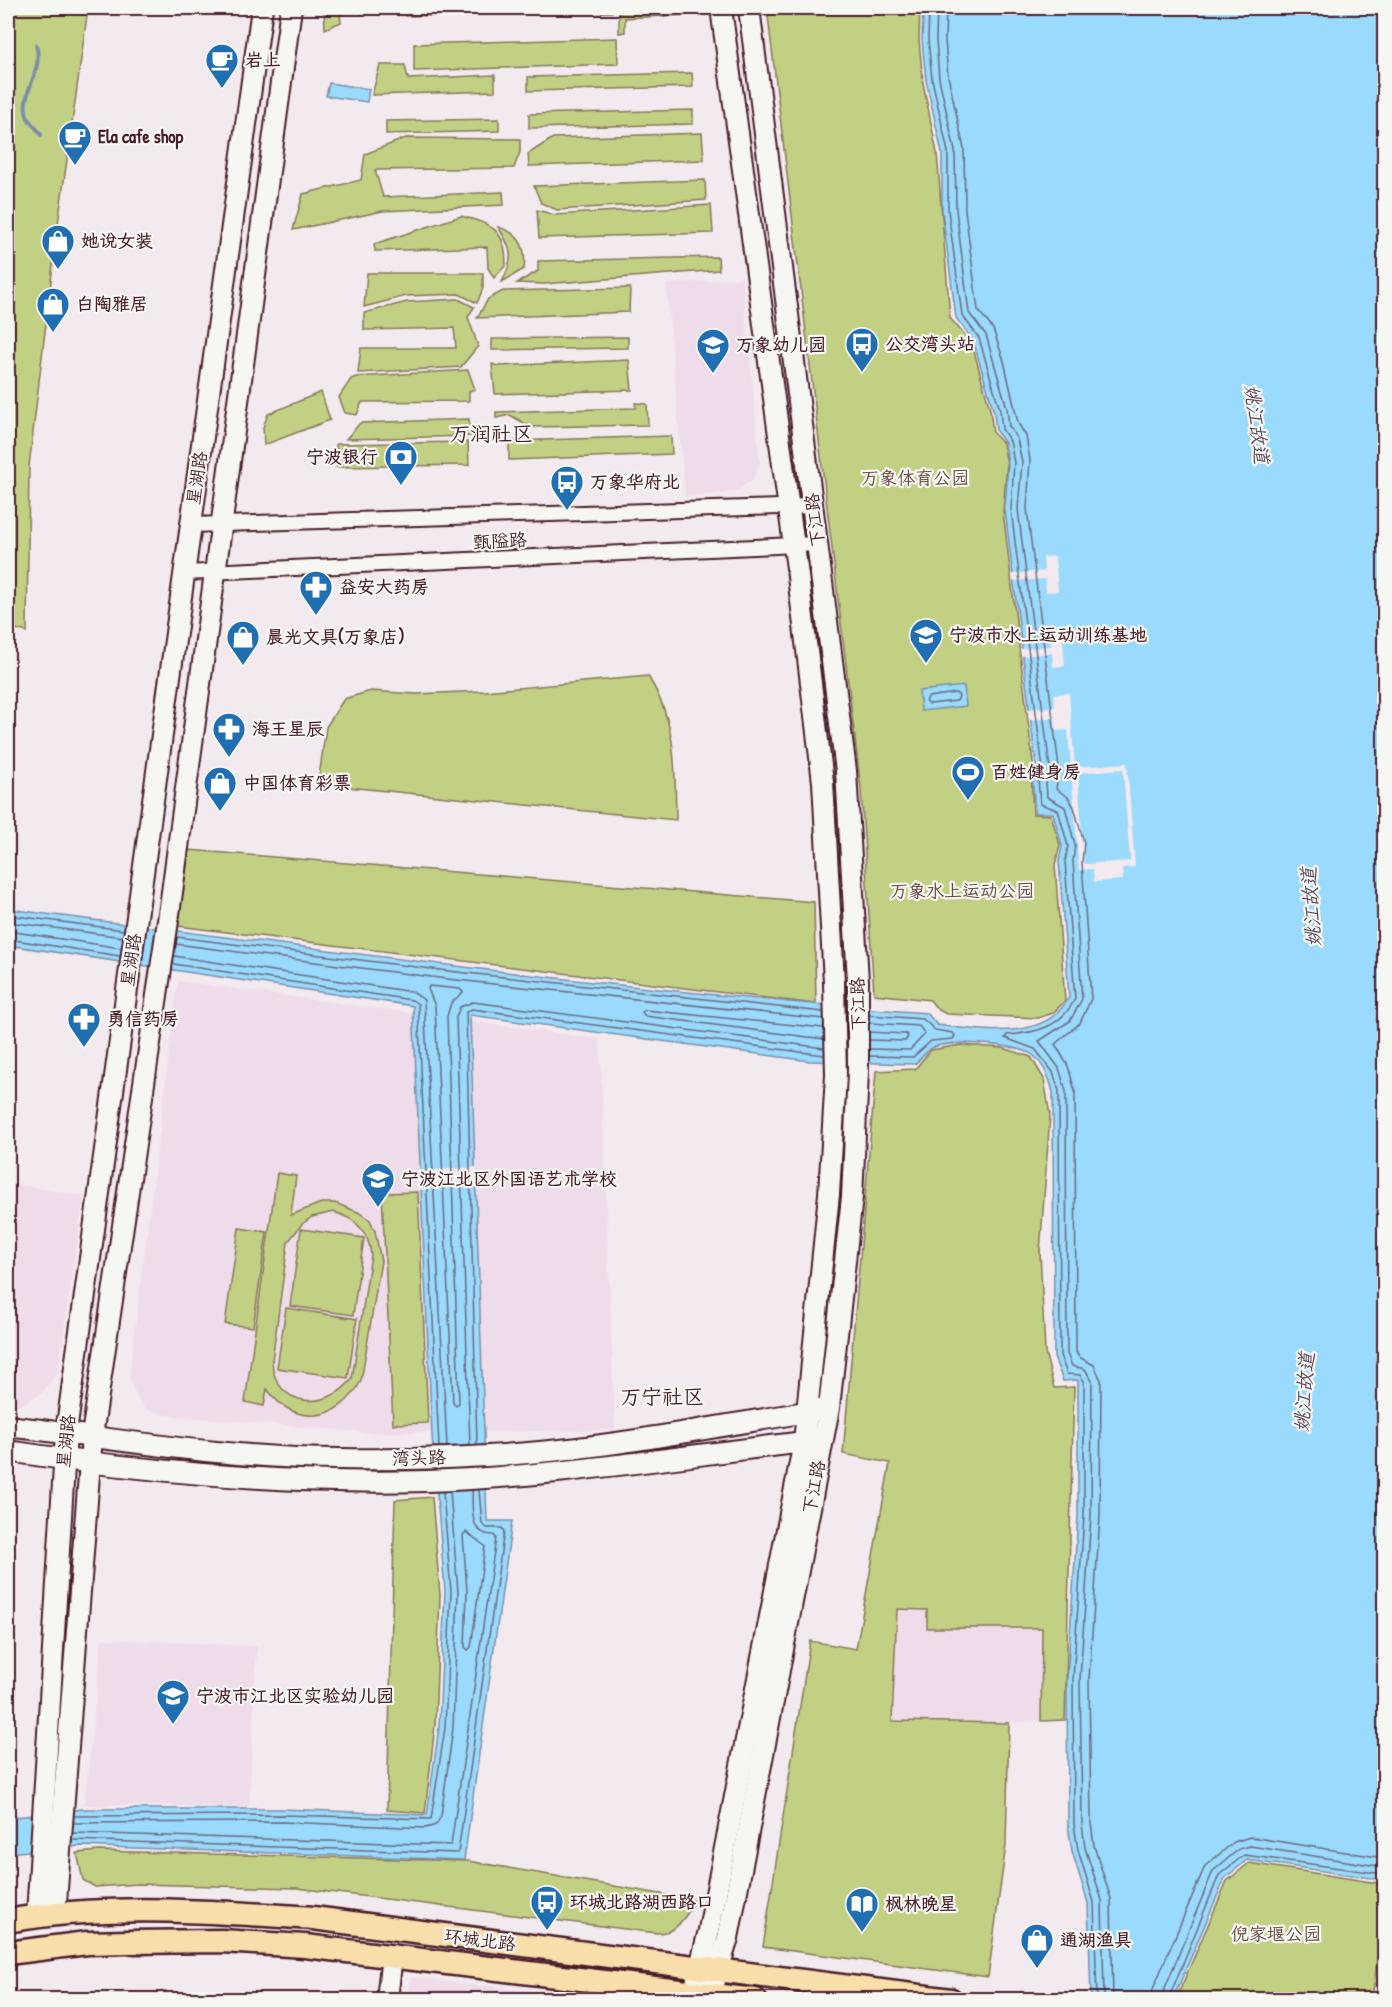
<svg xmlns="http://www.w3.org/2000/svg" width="1392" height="2007" font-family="'Patrick Hand','LXGW WenKai TC',sans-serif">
	<rect width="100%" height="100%" fill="#f3eaef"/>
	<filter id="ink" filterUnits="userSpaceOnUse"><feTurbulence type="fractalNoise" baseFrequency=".0167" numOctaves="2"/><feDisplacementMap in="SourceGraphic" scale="12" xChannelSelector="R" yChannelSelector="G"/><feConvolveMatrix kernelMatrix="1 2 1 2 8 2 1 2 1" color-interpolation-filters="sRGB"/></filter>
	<g filter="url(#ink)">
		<g fill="#efdceb">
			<path d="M742,278L760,464L753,479L735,492L685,497L666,284Z"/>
			<path d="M178,981L600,1039L615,1430L371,1433L165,1415L146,1409L137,1399L129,1377Z"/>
			<path d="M8,1183L84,1196L58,1372L41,1394L20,1405L8,1404Z"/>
			<path d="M897,1608L927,1610V1628H1042L1041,1721L1009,1723L892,1721Z"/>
			<path d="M102,1639L257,1646L249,1807L84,1805Z"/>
			<path d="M411,1977L589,1999H408Z"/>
		</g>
		<g fill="#c2d084" stroke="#867858" stroke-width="1.5" fill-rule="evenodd">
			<path d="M8,8H88L56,239L29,466L27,632L8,627Z"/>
			<path d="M324,8H382L361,14L358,9L340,15L341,22L325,29Z"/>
			<path d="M406,8H612V12L405,16Z"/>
			<path d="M619,8H683V15L625,18V32L619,33Z"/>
			<path d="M767,8H920L919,40L923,83L937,153L950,318L972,344L990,409L993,433L1003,443L1007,464L1003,511L1034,771H1031L1033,814L1051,815L1060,845L1055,865L1065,1001L1053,1013L1038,1018L946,1014L937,1009L930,1000L874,994L861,789Z"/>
			<path d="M617,38L618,64L414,71V44Z"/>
			<path d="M380,65H405L408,79L495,75V91L372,95Z"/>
			<path d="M692,73L693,87L528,91V77Z"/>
			<path d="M693,110V124L529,128V114Z"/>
			<path d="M499,119V131L386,134V121Z"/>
			<path d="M702,133L704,160L529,166L528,154L553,138Z"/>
			<path d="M406,138L520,139V152L514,168L375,170L383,197L503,192L504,205L383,211L293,230L303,194L361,180L365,154Z"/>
			<path d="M705,180L706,200L557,210L541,203L534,186Z"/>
			<path d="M711,205L713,233L539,238L537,210L555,215Z"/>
			<path d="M461,216C492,224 506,230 506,265L494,278L488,268L487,247L375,251L374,244Z"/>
			<path d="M498,227C520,233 527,248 524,269L502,282C514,259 513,249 498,227Z"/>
			<path d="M718,257L719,270L544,284L517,283L538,271V261Z"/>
			<path d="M367,273H483V288L477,303L459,294L406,296L364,307Z"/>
			<path d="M630,288L629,312L477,318L488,299L503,291Z"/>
			<path d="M458,299L474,307L468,317L478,346L461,367L358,373L361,348H456L454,328L364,330V313L407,302Z"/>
			<path d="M628,337V348L492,350V339Z"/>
			<path d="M629,360L632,390L495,394L492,364L498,366Z"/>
			<path d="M468,370L475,389L469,391V401L362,402L357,415L345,413L339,397L351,379L356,377Z"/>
			<path d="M321,392L330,420L264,445L263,427L268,414Z"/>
			<path d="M635,403L647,404L648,425L531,427L510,415L496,418V412L636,408Z"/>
			<path d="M469,419L470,436L346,439L360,423Z"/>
			<path d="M671,436L672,454L509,460V441Z"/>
			<path d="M468,442L469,465L336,467V444Z"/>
			<path d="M648,676C677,722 675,767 676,820L318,784L326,727L344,699L371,691L416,694L485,691Z"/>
			<path d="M189,850L814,902L816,1004L178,926Z"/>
			<path d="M961,1045L1003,1048L1031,1057L1044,1079L1050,1115L1040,1252L1045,1352L1054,1388L1074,1387L1065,1720L1041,1721L1042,1628H927V1610L897,1609L892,1721L1009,1723L1006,1845L988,1977L763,1947L810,1641L856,1649L890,1463L843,1454L876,1071L915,1069L931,1050Z"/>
			<path d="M277,1173L296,1176L291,1215L321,1203H335L358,1212L370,1220L375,1231L381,1261L361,1381C340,1422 294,1428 267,1389L264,1406L245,1402ZM333,1212C356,1218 369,1232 371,1255L352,1379C327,1412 274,1408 272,1361L288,1242L302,1224L312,1217Z"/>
			<path d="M418,1192L428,1423L393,1424L382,1193Z"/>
			<path d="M239,1228L267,1232L253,1327L225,1324Z"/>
			<path d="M301,1229L364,1238L353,1315L290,1306Z"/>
			<path d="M286,1308L357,1319L348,1378L277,1368Z"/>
			<path d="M432,1497L440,1595L435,1725L425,1813L387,1810L395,1500Z"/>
			<path d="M99,1851L468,1861L696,1900C684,1917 679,1933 657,1933L297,1888L138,1884L95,1887L83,1880L77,1853Z"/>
			<path d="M1249,1863L1384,1884V1911L1372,1999H1176L1227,1881Z"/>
		</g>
		<g fill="#9adafc" stroke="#7a8fa8" stroke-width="1.5">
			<path d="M923,8H1384V1880L1247,1860L1225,1878L1173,1999H1091L1088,1903L1072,1851L1068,1825L1067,1679L1078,1516V1380L1063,1381L1054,1357L1053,1092C1050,1078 1044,1065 1033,1055C1019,1044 949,1039 932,1048C926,1051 921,1059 915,1064L810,1061L470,1015L487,1521H512L464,1860L80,1846L8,1853V1818L83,1809H282L427,1815L439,1727L445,1591L432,1436L413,1006L8,945V909C313,948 619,991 927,1013L937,1025C980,1030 1046,1043 1069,997L1059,861L1062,846L1053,813H1035L1032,772H1037L1005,510L1008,463L1005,443L996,431L994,412L973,340L956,318L942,210V153L926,80L922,40Z"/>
			<path d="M329,83L369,89L367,102L326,96Z"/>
			<path d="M964,686L966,706L921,711L919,691Z"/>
		</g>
		<g fill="#f3eaef" fill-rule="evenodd">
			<path d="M1055,556L1058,591L1046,592L1045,579L1013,581L1012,574L1044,571L1043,557Z"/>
			<path d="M1050,631H1062L1065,666L1053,667L1052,653L1021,656L1020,649L1051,646Z"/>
			<path d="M1069,693L1075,767L1127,763L1135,867L1122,868L1123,880L1094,882L1093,869L1079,870L1068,730L1056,731L1055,718L1029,720L1028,709L1055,707L1054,694ZM1123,769L1130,861L1084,864L1078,773Z"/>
			<path d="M477,1167L478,1186L418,1190L417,1171Z"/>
		</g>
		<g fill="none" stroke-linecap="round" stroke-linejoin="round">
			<g stroke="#6a6a7f" stroke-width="1.5">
				<path d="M929,8L928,40L932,79L948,152V210L962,315L979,338L1000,410L1002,429L1010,441L1014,463L1011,509L1043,770L1038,779L1040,804L1058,810L1068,846L1065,861L1075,999C1061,1027 1037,1033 1007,1035L1005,1038L1035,1049L1053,1072L1059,1091L1060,1355L1067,1374L1080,1375L1084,1381V1516L1073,1679L1074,1824L1078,1850L1094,1902L1097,2000"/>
				<path d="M937,8L936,40L939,78L955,151L956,210L969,313L986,335L1007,408L1009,426L1017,439L1022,462L1018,509L1050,769L1046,782L1047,797L1065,807L1075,845L1073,861L1082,999L1070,1021L1039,1041L1059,1068L1066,1091L1067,1354L1072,1366L1085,1369L1092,1381L1091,1516L1080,1679L1082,1823L1085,1848L1102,1900L1104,2000"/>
				<path d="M946,8L945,40L948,76L964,149L965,210L978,310L993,329L1004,361L1018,423L1026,436L1030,460L1027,509L1059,768L1056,789L1068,797L1074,807L1084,843L1082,862L1091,999L1080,1023L1055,1044L1068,1066L1075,1091L1076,1352L1079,1357L1094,1365L1101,1380L1100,1516L1089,1679L1091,1823L1094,1846L1111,1899L1113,2000"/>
				<path d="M956,693L959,696L957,701L929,704L926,702L928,697Z"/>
				<path d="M8,915L124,930"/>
				<path d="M8,922L123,937"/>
				<path d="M8,931L121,948"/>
				<path d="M177,937L448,971L823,1012"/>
				<path d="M8,939L120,956"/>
				<path d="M176,944L447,979L824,1019"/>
				<path d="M174,956L413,992L424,1000L447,1447"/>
				<path d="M173,964L412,1000L418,1004L439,1447"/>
				<path d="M429,986L460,989L463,992L451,1003L447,1016L459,1403L456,1406L453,1403L435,1006L428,989Z"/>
				<path d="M869,1015L923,1019L935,1030L953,1033L955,1036L953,1039L931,1041L913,1057L869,1056"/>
				<path d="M869,1023L919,1026L925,1034L910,1050L869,1049"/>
				<path d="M824,1028L645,1010L642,1012L645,1016L824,1039"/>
				<path d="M869,1032L906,1034L908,1037L905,1041L869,1040"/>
				<path d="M477,1445L466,1012L472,1009L824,1055"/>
				<path d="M470,1446L456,1017L460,1007L473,1002L824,1048"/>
				<path d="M466,1532L485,1546L471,1647L468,1650L465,1647L467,1591L463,1535Z"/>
				<path d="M74,1816L282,1815L431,1819L445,1728L451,1592L443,1492"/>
				<path d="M73,1823L282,1822L426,1828L436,1825L441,1816L453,1728L458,1592L450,1491"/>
				<path d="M73,1833L451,1845L496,1538L494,1535C468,1535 473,1509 472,1490"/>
				<path d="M72,1840L458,1853L504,1531L502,1528H487L482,1524L479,1490"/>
				<path d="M1151,2000L1153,1989L1205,1866L1234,1842L1250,1837L1384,1858"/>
				<path d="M1160,2000L1213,1871L1239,1849L1250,1846L1384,1867"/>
				<path d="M1168,2000L1219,1875L1244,1855L1384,1874"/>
			</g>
			<path stroke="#7a8fa8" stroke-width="4" d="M36,45C45,73 16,96 29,120C32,125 38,129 41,135"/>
			<defs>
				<g id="street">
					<path d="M191,525L813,506"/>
					<path d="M184,573L818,544"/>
				</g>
				<g id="secondary">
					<path d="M8,1426C118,1439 230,1459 341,1459C411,1460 481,1458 550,1451C640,1442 729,1424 819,1410"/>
					<path d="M8,1451C147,1472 286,1485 427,1481C557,1477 685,1455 814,1441"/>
					<path d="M55,1915L92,1436L170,907L291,8"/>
					<path d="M37,1916L66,1433L262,8"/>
					<path d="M387,2000L392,1955"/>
					<path d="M692,2000L709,1930L804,1442L829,1194L836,1075L834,982L823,782L797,568L721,8"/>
					<path d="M709,2000L728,1938L829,1408L852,1197L858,1072V981L846,771L749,8"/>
				</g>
				<g id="primary">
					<path d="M8,1921C107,1903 213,1912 313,1918L951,2000"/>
					<path d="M8,1953L87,1943L129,1942L221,1941L305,1946L755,2000"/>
				</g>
			</defs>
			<use href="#street" stroke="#4a1f2b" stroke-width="18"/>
			<use href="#secondary" stroke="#4a1f2b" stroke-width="24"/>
			<use href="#primary" stroke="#4a1f2b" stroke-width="27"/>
			<use href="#street" stroke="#f6f6f2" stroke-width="14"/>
			<use href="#secondary" stroke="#f6f6f2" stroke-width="20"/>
			<use href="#primary" stroke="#f8deab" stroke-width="22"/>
		</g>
	</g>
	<defs>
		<symbol id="cafe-pin" viewBox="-11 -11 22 30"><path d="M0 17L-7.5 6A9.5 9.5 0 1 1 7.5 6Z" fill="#1f6fb2" stroke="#f6f6f2"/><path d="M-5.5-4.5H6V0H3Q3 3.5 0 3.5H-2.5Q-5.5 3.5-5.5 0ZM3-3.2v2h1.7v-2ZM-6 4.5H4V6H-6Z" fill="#fff"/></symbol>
		<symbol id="shop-pin" viewBox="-11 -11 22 30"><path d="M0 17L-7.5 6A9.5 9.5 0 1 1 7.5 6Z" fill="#1f6fb2" stroke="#f6f6f2"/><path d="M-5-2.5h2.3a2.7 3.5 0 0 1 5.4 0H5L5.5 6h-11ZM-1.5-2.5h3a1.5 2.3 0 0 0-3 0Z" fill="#fff"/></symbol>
		<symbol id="bus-pin" viewBox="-11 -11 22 30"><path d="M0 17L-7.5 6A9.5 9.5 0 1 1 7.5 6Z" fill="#1f6fb2" stroke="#f6f6f2"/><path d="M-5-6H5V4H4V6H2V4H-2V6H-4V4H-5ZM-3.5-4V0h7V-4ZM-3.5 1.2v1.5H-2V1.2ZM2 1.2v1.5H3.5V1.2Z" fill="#fff"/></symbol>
		<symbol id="school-pin" viewBox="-11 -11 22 30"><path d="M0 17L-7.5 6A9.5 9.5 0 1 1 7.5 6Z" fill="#1f6fb2" stroke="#f6f6f2"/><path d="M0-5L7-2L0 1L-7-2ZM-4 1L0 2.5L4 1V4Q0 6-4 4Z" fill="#fff"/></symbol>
		<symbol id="bank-pin" viewBox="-11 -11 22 30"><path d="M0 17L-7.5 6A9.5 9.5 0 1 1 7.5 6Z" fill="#1f6fb2" stroke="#f6f6f2"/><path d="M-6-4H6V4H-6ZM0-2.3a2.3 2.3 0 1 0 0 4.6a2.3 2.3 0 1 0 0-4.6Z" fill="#fff"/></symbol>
		<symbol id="pharmacy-pin" viewBox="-11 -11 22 30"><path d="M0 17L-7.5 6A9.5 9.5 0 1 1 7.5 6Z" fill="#1f6fb2" stroke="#f6f6f2"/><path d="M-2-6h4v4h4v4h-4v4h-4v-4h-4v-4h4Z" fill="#fff"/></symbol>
		<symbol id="stadium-pin" viewBox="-11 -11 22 30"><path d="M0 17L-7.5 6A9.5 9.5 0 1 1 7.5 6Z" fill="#1f6fb2" stroke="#f6f6f2"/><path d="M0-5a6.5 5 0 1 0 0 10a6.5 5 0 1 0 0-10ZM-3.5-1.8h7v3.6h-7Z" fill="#fff"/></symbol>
		<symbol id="library-pin" viewBox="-11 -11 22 30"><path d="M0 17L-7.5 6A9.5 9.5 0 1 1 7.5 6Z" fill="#1f6fb2" stroke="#f6f6f2"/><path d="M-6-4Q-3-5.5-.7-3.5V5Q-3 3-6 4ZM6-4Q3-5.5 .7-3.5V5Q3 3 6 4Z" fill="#fff"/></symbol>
	</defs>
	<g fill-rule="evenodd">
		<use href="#cafe-pin" x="203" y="41" width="38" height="52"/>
		<use href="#cafe-pin" x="56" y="118" width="38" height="52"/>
		<use href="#shop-pin" x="39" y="222" width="38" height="52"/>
		<use href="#shop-pin" x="34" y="285" width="38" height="52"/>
		<use href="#bus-pin" x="843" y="325" width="38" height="52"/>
		<use href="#school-pin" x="694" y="326" width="38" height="52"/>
		<use href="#bank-pin" x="382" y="438" width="38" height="52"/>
		<use href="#bus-pin" x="548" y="463" width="38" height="52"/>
		<use href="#pharmacy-pin" x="297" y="568" width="38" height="52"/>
		<use href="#school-pin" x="907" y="616" width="38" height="52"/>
		<use href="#shop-pin" x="224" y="618" width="38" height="52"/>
		<use href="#pharmacy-pin" x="210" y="710" width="38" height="52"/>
		<use href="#stadium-pin" x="949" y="753" width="38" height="52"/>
		<use href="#shop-pin" x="201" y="764" width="38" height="52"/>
		<use href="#pharmacy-pin" x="65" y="1000" width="38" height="52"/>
		<use href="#school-pin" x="359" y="1160" width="38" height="52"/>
		<use href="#school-pin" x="154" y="1677" width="38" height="52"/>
		<use href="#bus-pin" x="528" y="1883" width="38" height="52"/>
		<use href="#library-pin" x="843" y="1885" width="38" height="52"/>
		<use href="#shop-pin" x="1018" y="1921" width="38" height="52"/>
	</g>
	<g text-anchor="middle" stroke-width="4.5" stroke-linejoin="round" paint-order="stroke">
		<g font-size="18" font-weight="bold" fill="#4a1f2b" stroke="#f6f6f2" text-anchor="start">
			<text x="245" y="66">岩上</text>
			<text x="98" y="143">Ela cafe shop</text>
			<text x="81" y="247">她说女装</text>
			<text x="76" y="310">白陶雅居</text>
			<text x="885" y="350">公交湾头站</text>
			<text x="736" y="351">万象幼儿园</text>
			<text x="378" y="463" text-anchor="end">宁波银行</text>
			<text x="590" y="488">万象华府北</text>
			<text x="339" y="593">益安大药房</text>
			<text x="949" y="641">宁波市水上运动训练基地</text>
			<text x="266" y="643">晨光文具(万象店)</text>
			<text x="252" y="735">海王星辰</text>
			<text x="991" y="778">百姓健身房</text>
			<text x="243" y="789">中国体育彩票</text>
			<text x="107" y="1025">勇信药房</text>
			<text x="401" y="1185">宁波江北区外国语艺术学校</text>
			<text x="196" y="1702">宁波市江北区实验幼儿园</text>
			<text x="570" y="1908">环城北路湖西路口</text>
			<text x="885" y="1910">枫林晚星</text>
			<text x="1060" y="1946">通湖渔具</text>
		</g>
		<g font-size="18" fill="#4a1f2b" stroke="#f6f6f2">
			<text transform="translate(197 478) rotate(-82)" y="6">星湖路</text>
			<text transform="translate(815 520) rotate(-97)" y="6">下江路</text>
			<text transform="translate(500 541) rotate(-3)" y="6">甄隘路</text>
			<text transform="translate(131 960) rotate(-82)" y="6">星湖路</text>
			<text transform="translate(858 1004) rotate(-91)" y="6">下江路</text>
			<text transform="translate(66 1441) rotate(-84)" y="6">星湖路</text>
			<text transform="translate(419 1458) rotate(-2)" y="6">湾头路</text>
			<text transform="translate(814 1487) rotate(-79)" y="6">下江路</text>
			<text transform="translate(480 1940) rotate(7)" y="6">环城北路</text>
		</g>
		<g font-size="18" fill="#684b41" stroke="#f6f6f2">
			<text x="915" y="484">万象体育公园</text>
			<text x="962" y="897">万象水上运动公园</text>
			<text x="1276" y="1940">倪家堰公园</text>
		</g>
		<g font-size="20" font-style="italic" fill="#5e4e5f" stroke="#f6f6f2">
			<text transform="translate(1257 424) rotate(82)" y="7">姚江故道</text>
			<text transform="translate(1311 907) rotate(-94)" y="7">姚江故道</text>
			<text transform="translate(1304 1392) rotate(-86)" y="7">姚江故道</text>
		</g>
		<g font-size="21" fill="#4a1f2b" stroke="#f6f6f2">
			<text x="491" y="441">万润社区</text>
			<text x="662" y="1404">万宁社区</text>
		</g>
	</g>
	<rect width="1392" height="2007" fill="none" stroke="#f6f6f2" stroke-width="30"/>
	<rect x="15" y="15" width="1362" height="1977" fill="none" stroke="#4a1f2b" stroke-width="2" filter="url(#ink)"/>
</svg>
